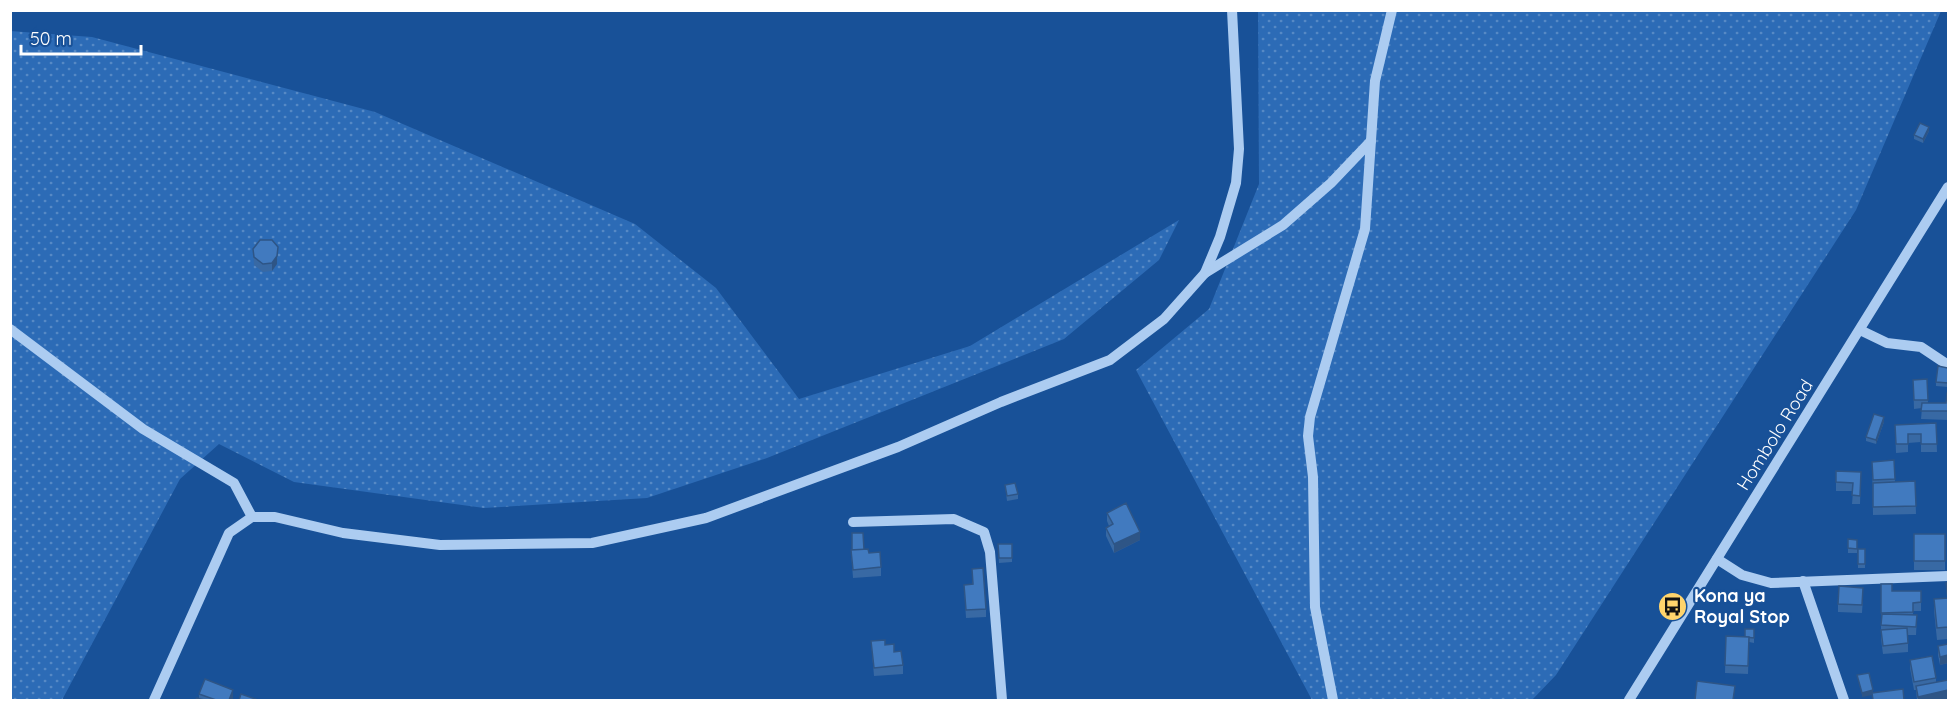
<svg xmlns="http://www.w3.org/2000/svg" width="1959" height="711" font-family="Quicksand,sans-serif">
	<defs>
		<pattern id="grass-dots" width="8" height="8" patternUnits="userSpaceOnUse" patternTransform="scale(1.5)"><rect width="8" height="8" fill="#2c6bb6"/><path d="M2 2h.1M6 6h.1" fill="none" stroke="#5689c5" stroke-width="1.8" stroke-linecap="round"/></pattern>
	</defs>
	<rect width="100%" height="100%" fill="#185198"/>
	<g fill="url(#grass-dots)">
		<path d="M1258,11H1941L1856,210L1556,675L1532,700H1312L1136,370L1209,309L1259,184Z"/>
		<path d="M10,31L92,37L375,112L635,224L716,288L799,399L970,346L1179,220L1159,260L1064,339L767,458L647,498L484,508L294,482L219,444L180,479L62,700H11Z"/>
	</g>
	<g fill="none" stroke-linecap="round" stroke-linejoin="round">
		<g stroke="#acccf1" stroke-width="10">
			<path d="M1205,273L1283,225L1331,183L1371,141"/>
			<path d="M10,329L143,429L234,483L252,517"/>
			<path d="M1860,330L1887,343L1921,347L1948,365"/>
			<path d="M853,522L954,519L984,532L990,552L1002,700"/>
			<path d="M1717,559L1742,575L1771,583L1948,576"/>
			<path d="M1803,581L1844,700"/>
			<path d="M154,700L229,533L252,517H275L343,533L440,545L592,543L706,518L898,447L1001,402L1110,360L1164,319L1205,273L1220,237L1236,183L1239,149L1232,10"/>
			<path d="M1333,700L1315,607L1313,477L1308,436L1310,417L1365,229L1375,81L1392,10"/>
			<path d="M1629,700L1948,187"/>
		</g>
	</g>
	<g fill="#3869a4">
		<path d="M1929,131L1923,143L1914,139V135Z"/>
		<path d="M278,247L277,264L272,271L263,272L254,265L253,249Z"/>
		<path d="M1948,368V387L1936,386V382Z"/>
		<path d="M1927,379L1928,403H1946L1948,393V420L1921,419L1922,408L1914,409L1913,380Z"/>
		<path d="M1884,422L1876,444L1866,441V437Z"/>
		<path d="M1936,423L1937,452H1921V442L1908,443V452L1896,453L1895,425Z"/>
		<path d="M1894,460L1895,482L1915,481L1916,514L1873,515L1872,462Z"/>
		<path d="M1836,471L1861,472L1860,504H1852L1853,491H1836Z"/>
		<path d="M1005,485L1018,494V499L1007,501Z"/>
		<path d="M1107,513L1140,540L1114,553L1106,536V528L1109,526L1107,521Z"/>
		<rect x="1914" y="534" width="31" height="36"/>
		<path d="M1848,539L1857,540V553H1848Z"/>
		<path d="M998,544H1012V562L999,563Z"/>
		<rect x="1858" y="549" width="7" height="19"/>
		<path d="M851,550H864L869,553L881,567V576L853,578Z"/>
		<path d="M972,569L986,609V617L966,618L964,585L972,584Z"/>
		<path d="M1946,583H1948V639L1937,640L1934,611V599L1947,598Z"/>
		<path d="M1881,584L1892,591H1921V611H1913V615H1917L1916,635H1908V652L1883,654L1881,639Z"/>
		<path d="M1863,596L1862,613L1838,612V604Z"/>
		<path d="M1754,629V643L1749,642L1748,674L1725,673L1726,636L1745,637Z"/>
		<path d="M871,641L885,645L894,652L903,665V674L874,676Z"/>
		<path d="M1948,644V663L1940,665L1938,655V646Z"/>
		<path d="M1910,660L1936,678V682L1948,699L1939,700H1917L1916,690H1914L1910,668Z"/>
		<path d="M199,694L233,698V700H195L199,699Z"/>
	</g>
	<g fill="#2e5586">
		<path d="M1929,127V131L1923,143V139Z"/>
		<path d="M277,256V264L272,271V263Z"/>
		<path d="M1884,417V422L1876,444V440Z"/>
		<path d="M1140,532V540L1114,553V544Z"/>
		<path d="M1948,655V663L1940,665V657Z"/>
		<path d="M233,690V700H229Z"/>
		<path d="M1873,690V695L1862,697V693Z"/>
		<path d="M1948,690V699L1939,700H1918V697Z"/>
	</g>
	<g fill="#417abf" stroke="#2e5586" stroke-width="1.5">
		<path d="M1920,123L1929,127L1923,139L1914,135Z"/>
		<path d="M260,240H272L278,247L277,256L272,263L263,264L254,257L253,249Z"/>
		<path d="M1938,366L1948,368V383L1936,382Z"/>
		<path d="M1927,379L1928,400H1914L1913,380Z"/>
		<path d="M1947,393H1948V411H1921L1922,403H1946Z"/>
		<path d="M1874,414L1884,417L1876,440L1866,437Z"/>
		<path d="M1936,423L1937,444H1921V434H1908V444H1896L1895,425Z"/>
		<path d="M1894,460L1895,479L1873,480L1872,462Z"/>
		<path d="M1836,471L1861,472L1860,496L1852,495L1853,483L1836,482Z"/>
		<path d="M1915,481L1916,506L1873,507V483Z"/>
		<path d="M1015,483L1018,494L1007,496L1005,485Z"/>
		<path d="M1126,503L1140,532L1114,544L1106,528L1113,524L1107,513Z"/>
		<path d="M852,533H863L864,550H852Z"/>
		<rect x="1914" y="534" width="31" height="27"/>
		<path d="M1848,539L1857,540V549L1848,548Z"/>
		<path d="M998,544H1012V558H999Z"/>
		<path d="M868,549L869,553L880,552L881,567L853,570L851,550Z"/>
		<rect x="1858" y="549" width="7" height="15"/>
		<path d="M983,568L986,609L966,610L964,585L973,584L972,569Z"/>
		<path d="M1946,583H1948V627L1937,628L1934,599L1948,598Z"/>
		<path d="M1881,584H1892V591H1921V602L1913,603V612L1881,613Z"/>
		<path d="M1839,586L1863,588L1862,605L1838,604Z"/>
		<path d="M1882,614L1917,615L1916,627L1881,625Z"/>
		<path d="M1907,628L1908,643L1883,646L1881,630Z"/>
		<path d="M1745,629H1754V638L1745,637Z"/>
		<path d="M1726,636L1749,637L1748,666L1725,665Z"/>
		<path d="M885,640V645L894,644V652L901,651L903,665L874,668L871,641Z"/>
		<path d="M1948,644V655L1940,657L1938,646Z"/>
		<path d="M1932,656L1936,678L1914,682L1910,660Z"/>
		<path d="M1869,673L1873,690L1862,693L1857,675Z"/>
		<path d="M205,679L233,690L229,700H216L199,694Z"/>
		<path d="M1948,680V690L1918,697L1916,686Z"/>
		<path d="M1697,681L1735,686L1733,700H1695Z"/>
		<path d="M1903,689L1904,700H1873L1872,693Z"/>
		<path d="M241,694L258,700H239Z"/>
		<path d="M197,698L204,700H195Z"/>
	</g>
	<defs>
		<symbol id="bus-disc" viewBox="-11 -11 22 22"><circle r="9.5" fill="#ffd46c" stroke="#185198"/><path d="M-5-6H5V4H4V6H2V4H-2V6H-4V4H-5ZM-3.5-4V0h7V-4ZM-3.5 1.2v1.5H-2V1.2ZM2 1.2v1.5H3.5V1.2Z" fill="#111"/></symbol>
	</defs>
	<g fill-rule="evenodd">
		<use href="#bus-disc" x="1656" y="590" width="33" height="33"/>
	</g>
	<g text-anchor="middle" stroke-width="4.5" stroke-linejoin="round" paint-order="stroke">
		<g font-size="18" fill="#fff" stroke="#185198">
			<text transform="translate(1775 435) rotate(-58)" y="6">Hombolo Road</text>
		</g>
		<g font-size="18" font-weight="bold" fill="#fff" stroke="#185198" text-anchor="start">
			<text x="1694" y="602">Kona ya<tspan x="1694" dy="21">Royal Stop</tspan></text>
		</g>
	</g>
	<rect width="1959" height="711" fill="none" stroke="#ffffff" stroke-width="24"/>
	<path d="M21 45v9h120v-9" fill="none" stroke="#ffffff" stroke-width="3"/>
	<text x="30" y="45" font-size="18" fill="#ffffff" stroke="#185198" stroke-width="4.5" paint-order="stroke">50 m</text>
</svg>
